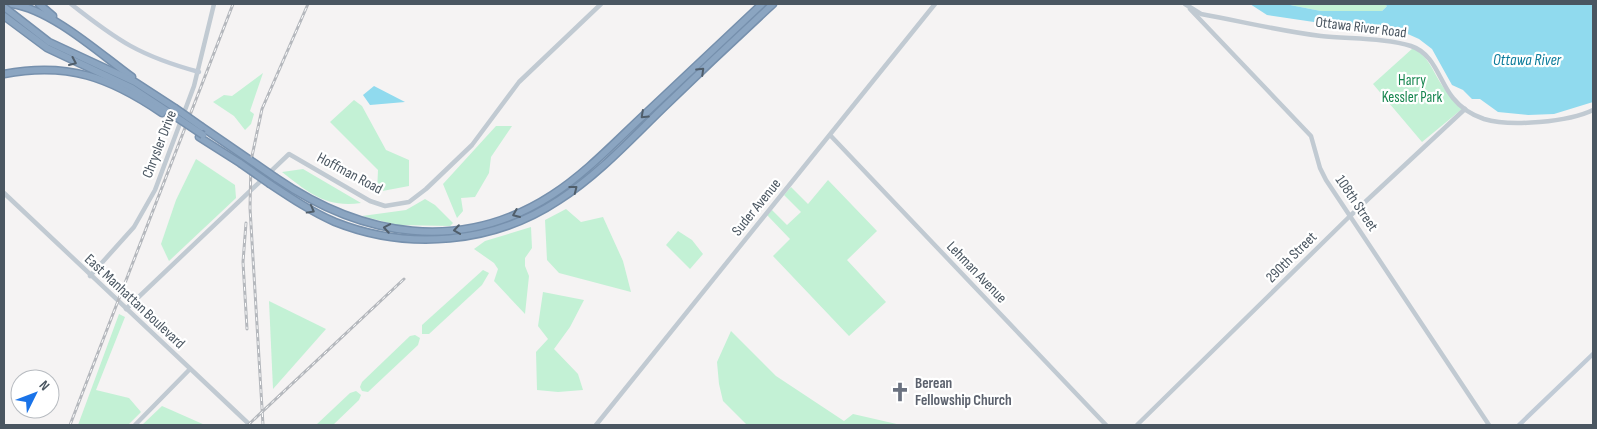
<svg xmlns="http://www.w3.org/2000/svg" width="1597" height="429" font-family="'Sofia Sans Condensed',sans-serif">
	<rect width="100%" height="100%" fill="#f5f3f3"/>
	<g fill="#c3f1d5">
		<path d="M1285,4H1384L1387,6L1382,11H1321Z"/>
		<path d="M1413,48C1430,57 1433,73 1444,88C1449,95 1456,102 1462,109L1422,142L1373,84Z"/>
		<path d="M263,73L250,111L254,114L251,124L245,130L234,116L213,102L224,95L232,96Z"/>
		<path d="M354,100L362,106L386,150L409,160V186L377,192L378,170L330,122Z"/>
		<path d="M496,126H512L491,157L489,173L475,197L461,198L463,211L457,218L443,184Z"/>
		<path d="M196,159L235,185L236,198L169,261L161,244L176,200Z"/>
		<path d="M303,169L361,203C325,208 308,192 282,172Z"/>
		<path d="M828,180L877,231L847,260L886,302L849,336L773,256L790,239L767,215L772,210L787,225L801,212L784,195L791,187L808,204Z"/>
		<path d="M425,199L435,205L453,223L450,226L397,225L362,216L406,210Z"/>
		<path d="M566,209L581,222L603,217L623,261L631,292L559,273L547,260L545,220Z"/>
		<path d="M531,227L532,248L525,258V266L529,276L525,314L494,281L498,269L494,263L474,249L485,241Z"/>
		<path d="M678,231L692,240L703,254L690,269L666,245Z"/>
		<path d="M483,270L489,273L482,285L429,334H422V325Z"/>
		<path d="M543,292L584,300L570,327L554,349L578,374L583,390L558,392L537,390L536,352L548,339L538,326Z"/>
		<path d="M269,301L326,329L273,389Z"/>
		<path d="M119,314L125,317L96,390L129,398L141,412L128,425H78Z"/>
		<path d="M731,331L776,376L844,421L853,414L901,425H747L723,401L719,384L717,362Z"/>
		<path d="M415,335L420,338L418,345L368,392L362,391L360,387L362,382L410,336Z"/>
		<path d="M356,391L361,395L359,400L333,425H316L350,393Z"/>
		<path d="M162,406L205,425H142Z"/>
	</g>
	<g fill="#90daee">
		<path d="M1250,4H1285L1321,11H1382L1387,6L1384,4H1593V102L1554,114L1528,115L1498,112L1480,99H1472L1463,90L1452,85L1432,49L1419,39L1401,31L1391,28L1361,29L1267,15Z"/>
		<path d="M374,86L405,102L370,105L363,95Z"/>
	</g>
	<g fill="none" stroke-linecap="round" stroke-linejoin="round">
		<defs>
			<g id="motorway">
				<path d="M12,4C52,10 99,53 132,77"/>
				<path d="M39,4L53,16"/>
				<path d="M4,7L49,42L135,82L175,108"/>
				<path d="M4,16L47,48L132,88L170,113"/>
				<path d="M4,74C68,62 109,77 162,113"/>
				<path d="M202,127L250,160"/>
				<path d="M199,137L240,163"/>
				<path d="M276,178C362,237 461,254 552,195C586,173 614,143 644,115C683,78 723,41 762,4"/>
				<path d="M270,184C291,198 312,212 335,222C408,251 493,244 559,200C598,175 630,140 663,108C699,73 736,38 773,4"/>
			</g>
		</defs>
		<use href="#motorway" stroke="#7690ad" stroke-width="9"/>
		<g stroke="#c1cad2" stroke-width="4.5">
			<path d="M1185,4L1201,14C1240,21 1280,31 1321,36C1347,39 1387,38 1411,46C1435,54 1439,81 1453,98C1461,108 1472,115 1484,119C1510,127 1569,122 1593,110"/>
			<path d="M1190,9L1311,136L1320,168L1326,180L1489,425"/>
			<path d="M830,135L1106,425"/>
			<path d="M4,193L250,425"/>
			<path d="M90,276L134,227L155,190L194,86L214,4"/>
			<path d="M126,309L289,154L370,201L385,206L409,202L426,189L472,145L519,82L601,4"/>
			<path d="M135,425L190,369"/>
			<path d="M596,425L935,4"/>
			<path d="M1137,425L1350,216L1465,109"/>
		</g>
		<g stroke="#c1cbd6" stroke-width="4.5">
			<path d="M71,4C118,41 140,56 199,72"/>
			<path d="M1519,425L1593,354"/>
		</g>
		<use href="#motorway" stroke="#8ba5c1" stroke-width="6"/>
		<defs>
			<g id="rail">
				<path d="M246,223L243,262L247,329"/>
				<path d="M70,425L233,4"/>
				<path d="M248,425L404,279"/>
				<path d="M263,425L250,208L251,161L262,109L308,4"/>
			</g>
		</defs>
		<use href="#rail" stroke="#b5b8bd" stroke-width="3"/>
		<use href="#rail" stroke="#fff" stroke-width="1" stroke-dasharray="4" stroke-linecap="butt"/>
		<defs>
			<g id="motorway-bridge">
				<path d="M175,108L202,127"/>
				<path d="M170,113L203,135"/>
				<path d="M250,160L276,178"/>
				<path d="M240,163L270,184"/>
			</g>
		</defs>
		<use href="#motorway-bridge" stroke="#7690ad" stroke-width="9" stroke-linecap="butt"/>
		<use href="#motorway-bridge" stroke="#8ba5c1" stroke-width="6"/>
	</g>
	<defs><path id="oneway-chevron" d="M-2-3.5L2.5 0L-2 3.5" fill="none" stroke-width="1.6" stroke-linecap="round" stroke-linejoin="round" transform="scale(1.25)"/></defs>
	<g stroke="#505e6b">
		<use href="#oneway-chevron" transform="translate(73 62) rotate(24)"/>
		<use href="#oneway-chevron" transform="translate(701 71) rotate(-44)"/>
		<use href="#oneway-chevron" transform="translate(644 115) rotate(137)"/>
		<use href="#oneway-chevron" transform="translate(574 189) rotate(-38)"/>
		<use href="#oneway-chevron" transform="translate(311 210) rotate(29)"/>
		<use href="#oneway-chevron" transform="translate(516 214) rotate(157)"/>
		<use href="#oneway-chevron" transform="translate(387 228) rotate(-170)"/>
		<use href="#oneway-chevron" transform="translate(457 230) rotate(172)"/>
	</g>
	<defs>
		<symbol id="church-bare" viewBox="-9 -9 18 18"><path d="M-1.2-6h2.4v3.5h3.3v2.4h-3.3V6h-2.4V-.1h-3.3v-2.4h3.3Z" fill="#6b7280" stroke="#fff" stroke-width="2.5" paint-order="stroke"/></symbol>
	</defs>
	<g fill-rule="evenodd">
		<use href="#church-bare" x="886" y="378" width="28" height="28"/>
	</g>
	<g text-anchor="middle" stroke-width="4.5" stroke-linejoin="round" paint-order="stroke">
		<g font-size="15" fill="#4a5661" stroke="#fff">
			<text transform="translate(1361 27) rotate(7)" y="5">Ottawa River Road</text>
			<text transform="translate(159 144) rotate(-69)" y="5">Chrysler Drive</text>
			<text transform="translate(350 173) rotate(28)" y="5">Hoffman Road</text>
			<text transform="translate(1357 203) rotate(56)" y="5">108th Street</text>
			<text transform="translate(756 207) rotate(-51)" y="5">Suder Avenue</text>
			<text transform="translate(1291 257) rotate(-45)" y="5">290th Street</text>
			<text transform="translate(977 272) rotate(46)" y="5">Lehman Avenue</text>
			<text transform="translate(135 301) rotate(43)" y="5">East Manhattan Boulevard</text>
		</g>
		<g font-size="15" fill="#17864f" stroke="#fff">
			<text x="1412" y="85">Harry<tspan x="1412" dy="17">Kessler Park</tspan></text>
		</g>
		<g font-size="15" font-weight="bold" fill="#5b616d" stroke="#fff" text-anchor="start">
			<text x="915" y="388">Berean<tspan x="915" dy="17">Fellowship Church</tspan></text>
		</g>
		<g font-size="16" font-style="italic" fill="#0c7c9b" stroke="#fff">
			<text x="1527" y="65">Ottawa River</text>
		</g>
	</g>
	<rect width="1597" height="429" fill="none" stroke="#4a5661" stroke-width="10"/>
	<g transform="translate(35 394) rotate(48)"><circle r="24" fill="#ffffff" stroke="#b7bbc0"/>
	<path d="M0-4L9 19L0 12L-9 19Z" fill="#1a73e8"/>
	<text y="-8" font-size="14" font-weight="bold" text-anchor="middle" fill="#4a5661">N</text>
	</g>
</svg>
